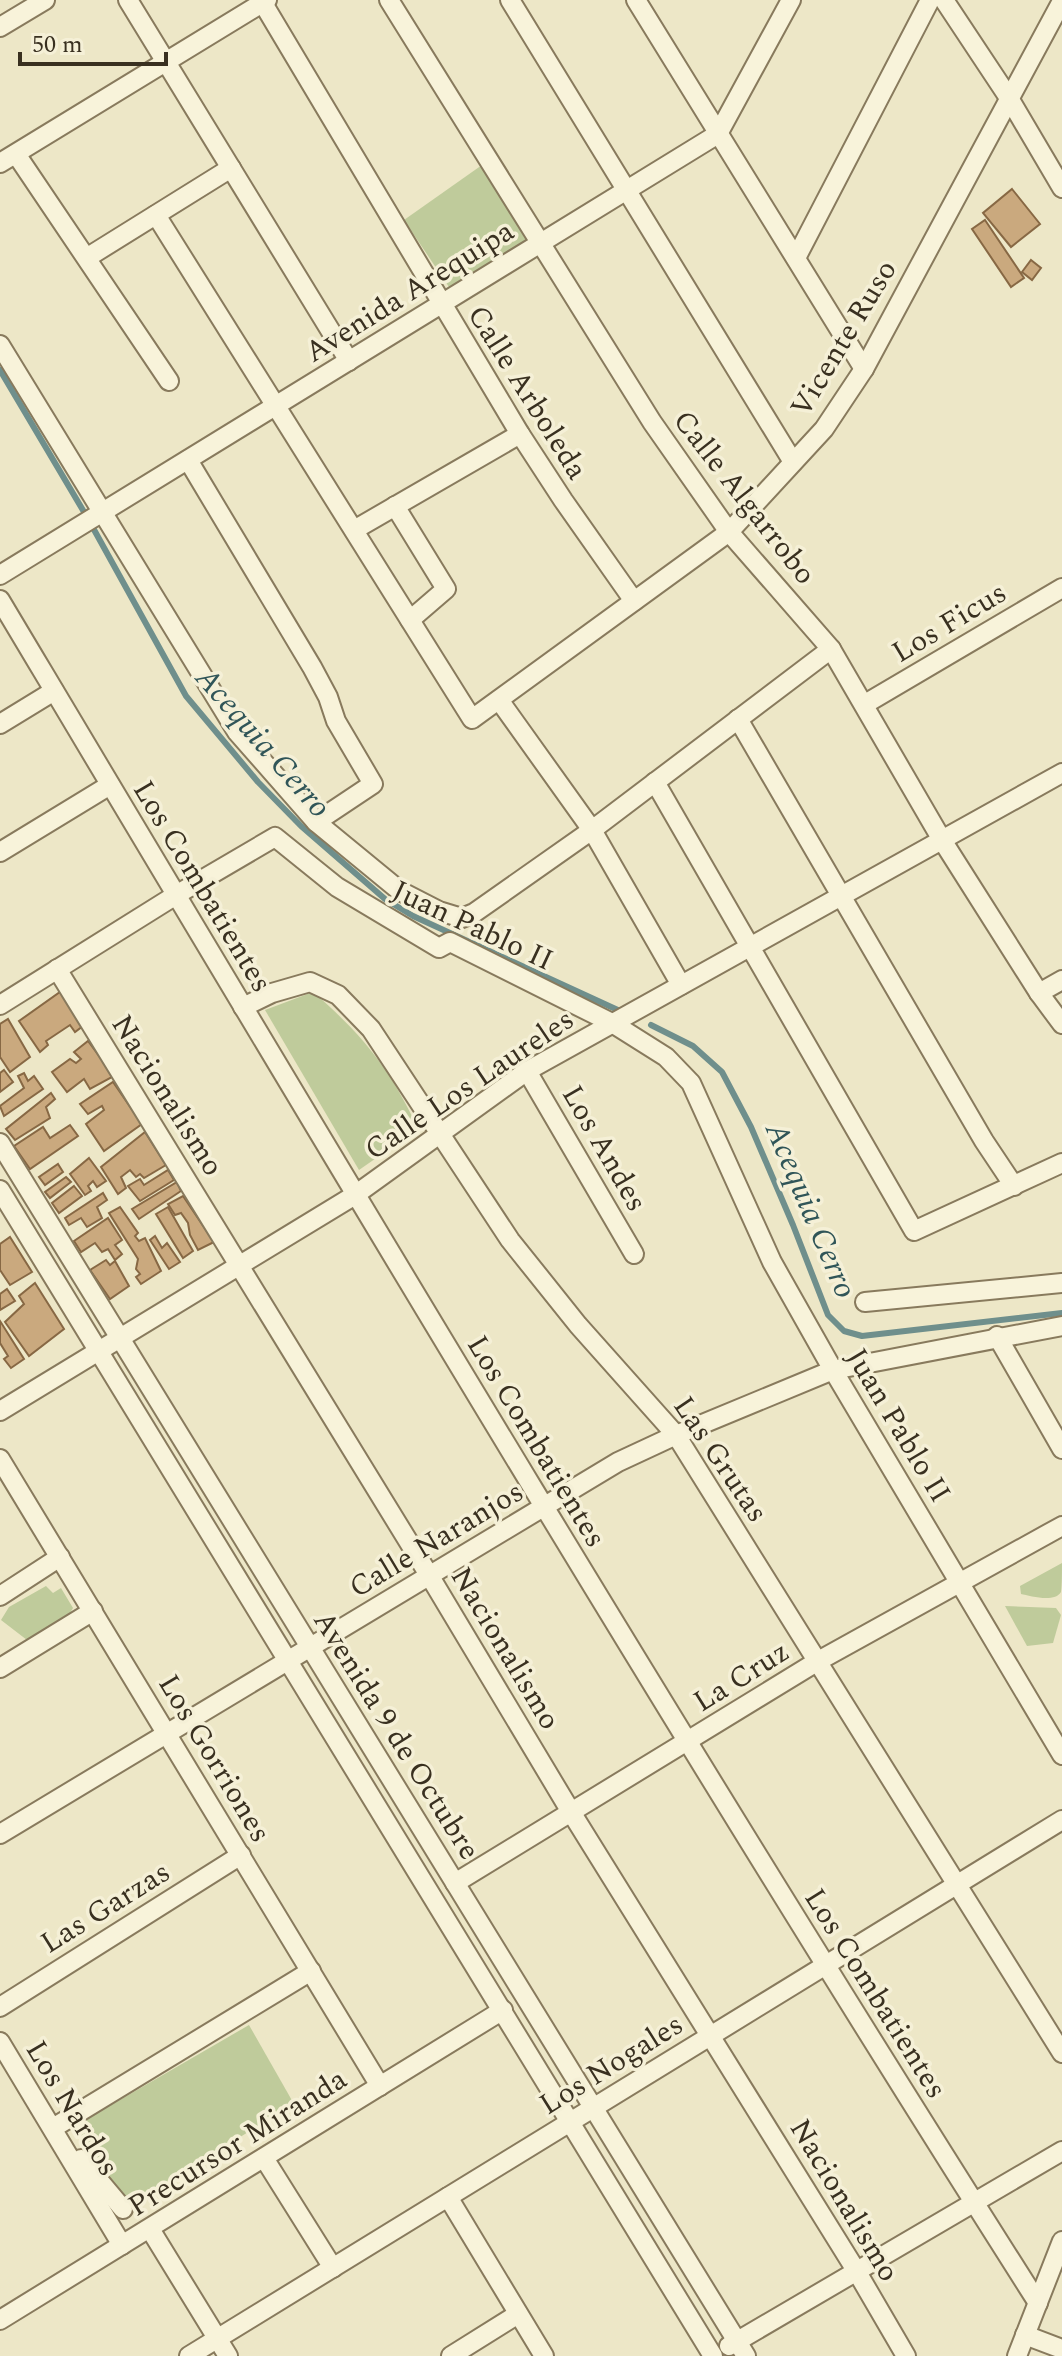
<svg xmlns="http://www.w3.org/2000/svg" width="1062" height="2356" font-family="Spectral,serif">
	<rect width="100%" height="100%" fill="#ede7c7"/>
	<g fill="#bfcb9b">
		<path d="M482,165L529,245L453,293L404,220Z"/>
		<path d="M313,992C362,1034 391,1070 418,1129L359,1170L265,1010Z"/>
		<path d="M1062,1563C1062,1571 1062,1586 1061,1592C1055,1603 1030,1596 1021,1594L1020,1586Z"/>
		<path d="M46,1586L53,1593L61,1588L73,1608L70,1613L27,1640L1,1620L9,1607Z"/>
		<path d="M1005,1606L1056,1608L1061,1615L1053,1643L1027,1646Z"/>
		<path d="M249,2025L294,2104L123,2209L75,2126Z"/>
	</g>
	<g fill="none" stroke-linecap="round" stroke-linejoin="round">
		<g stroke="#6f8f8c" stroke-width="6">
			<path d="M0,370L87,517L186,696L258,782L301,826L385,899L413,916L620,1011"/>
			<path d="M651,1025L693,1046L722,1072L751,1127L793,1225L828,1315L844,1331L862,1336L1062,1313"/>
		</g>
	</g>
	<g fill="#caa97e" stroke="#876844" stroke-width="2">
		<path d="M1012,189L1040,224L1011,247L983,213Z"/>
		<path d="M985,220L1024,278L1011,287L972,229Z"/>
		<path d="M1031,260L1041,268L1032,280L1022,272Z"/>
		<path d="M60,992L83,1026L75,1032L70,1025L46,1041L48,1045L40,1052L19,1021Z"/>
		<path d="M8,1019L30,1057L10,1072L0,1057V1024Z"/>
		<path d="M88,1041L114,1076L90,1089L84,1079L67,1092L52,1072L70,1059L76,1063L81,1059L74,1052Z"/>
		<path d="M4,1070L13,1082L0,1092V1073Z"/>
		<path d="M24,1073L28,1081L34,1076L43,1089L4,1116L0,1106L24,1088L18,1076Z"/>
		<path d="M113,1082L142,1124L104,1151L86,1124L104,1110L102,1106L88,1114L80,1104Z"/>
		<path d="M51,1093L55,1099L46,1107L50,1118L15,1140L6,1129Z"/>
		<path d="M70,1125L78,1136L30,1169L14,1146L43,1127L50,1138Z"/>
		<path d="M145,1132L166,1165L144,1178L140,1174L136,1177L130,1170L121,1177L126,1188L118,1194L101,1167Z"/>
		<path d="M89,1158L106,1181L97,1187L93,1181L88,1186L91,1191L85,1195L70,1174Z"/>
		<path d="M58,1164L63,1172L45,1185L39,1177Z"/>
		<path d="M168,1170L174,1180L140,1201L128,1186L140,1179L144,1185Z"/>
		<path d="M66,1177L71,1182L50,1198L45,1192Z"/>
		<path d="M177,1182L181,1191L139,1219L132,1209Z"/>
		<path d="M74,1186L82,1196L59,1213L52,1203Z"/>
		<path d="M103,1193L107,1200L97,1207L102,1218L87,1227L81,1218L69,1225L65,1218Z"/>
		<path d="M183,1196L214,1242L198,1250L190,1235L188,1223L181,1213L175,1215L168,1204Z"/>
		<path d="M120,1207L138,1233L135,1236L139,1241L145,1238L161,1271L141,1284L136,1277L140,1274L136,1269L138,1259L109,1213Z"/>
		<path d="M168,1207L193,1251L183,1258L156,1214Z"/>
		<path d="M108,1218L122,1240L115,1245L122,1254L115,1260L108,1249L102,1252L95,1243L81,1252L74,1241Z"/>
		<path d="M155,1236L162,1248L167,1243L180,1262L169,1269L150,1240Z"/>
		<path d="M10,1237L32,1272L10,1285L0,1270V1244Z"/>
		<path d="M106,1260L110,1265L115,1261L129,1286L110,1299L90,1270Z"/>
		<path d="M35,1283L64,1329L29,1356L5,1322L24,1304L19,1296Z"/>
		<path d="M7,1289L15,1301L0,1310V1294Z"/>
		<path d="M0,1321L24,1359L11,1368L4,1359L8,1356L0,1343Z"/>
	</g>
	<g fill="none" stroke-linecap="round" stroke-linejoin="round">
		<defs>
			<g id="minor">
				<path d="M128,0L349,361"/>
				<path d="M261,0L520,434L563,500L634,601"/>
				<path d="M389,0L652,422L729,532L831,649L942,840L1039,993L1062,1024"/>
				<path d="M510,0L793,462"/>
				<path d="M636,0L864,369"/>
				<path d="M944,0L1009,98L1062,188"/>
				<path d="M0,27L45,0"/>
				<path d="M16,154L169,381"/>
				<path d="M0,163L267,0"/>
				<path d="M156,215L472,719L729,532L824,429L864,369L1062,1"/>
				<path d="M88,257L231,168"/>
				<path d="M796,258L930,0"/>
				<path d="M0,345L237,732L316,822L400,891L439,911L462,918L474,913L592,830L831,649"/>
				<path d="M188,460L312,667L328,697L336,721L373,784L316,822"/>
				<path d="M395,506L446,589L410,620"/>
				<path d="M354,530L520,434"/>
				<path d="M0,575L718,134L791,0"/>
				<path d="M0,600C341,1171 681,1742 1038,2303"/>
				<path d="M499,700L592,830L681,985"/>
				<path d="M865,704L1062,588"/>
				<path d="M738,719L984,1141L1014,1186"/>
				<path d="M0,724L54,691"/>
				<path d="M655,782L914,1231L1062,1163"/>
				<path d="M0,852L110,785"/>
				<path d="M57,969L429,1575L571,1812L857,2272L906,2356"/>
				<path d="M1039,993L1062,980"/>
				<path d="M0,1005L176,895L275,837L337,887L439,948L450,942L612,1023L666,1057L691,1083L772,1262L833,1370L1062,1755"/>
				<path d="M243,1007L272,993L310,982L338,995L371,1029L510,1240L578,1325L676,1435L1062,2053"/>
				<path d="M527,1071L634,1254"/>
				<path d="M0,1143L746,2356"/>
				<path d="M0,1190L713,2356"/>
				<path d="M865,1302L1062,1283"/>
				<path d="M997,1336L1062,1449"/>
				<path d="M0,1411L355,1195L527,1071L1062,773"/>
				<path d="M0,1459L380,2086"/>
				<path d="M0,1596L60,1557"/>
				<path d="M0,1668L93,1611"/>
				<path d="M0,1834L618,1462L676,1435L833,1370L1062,1326"/>
				<path d="M455,1883L818,1661L1062,1526"/>
				<path d="M0,2007L241,1855"/>
				<path d="M0,2042L122,2245"/>
				<path d="M53,2128L311,1971"/>
				<path d="M264,2158L333,2268"/>
				<path d="M81,2159L123,2209"/>
				<path d="M448,2197L544,2356"/>
				<path d="M150,2229L228,2356"/>
				<path d="M0,2320L503,2010"/>
				<path d="M1025,2335L1062,2349"/>
				<path d="M729,2346L1062,2151"/>
				<path d="M189,2356L1062,1820"/>
				<path d="M451,2356L518,2314"/>
				<path d="M1017,2356L1062,2241"/>
			</g>
		</defs>
		<use href="#minor" stroke="#887a5d" stroke-width="22"/>
		<use href="#minor" stroke="#f8f3da" stroke-width="18"/>
	</g>
	<g text-anchor="middle" stroke-width="7" stroke-linejoin="round" paint-order="stroke">
		<g font-size="30" fill="#393020" stroke="#f5f0d7">
			<text transform="translate(409 291) rotate(-32)" y="10">Avenida Arequipa</text>
			<text transform="translate(843 338) rotate(-59)" y="10">Vicente Ruso</text>
			<text transform="translate(528 392) rotate(58)" y="10">Calle Arboleda</text>
			<text transform="translate(745 497) rotate(52)" y="10">Calle Algarrobo</text>
			<text transform="translate(949 622) rotate(-31)" y="10">Los Ficus</text>
			<text transform="translate(203 886) rotate(59)" y="10">Los Combatientes</text>
			<text transform="translate(473 925) rotate(25)" y="10">Juan Pablo II</text>
			<text transform="translate(469 1084) rotate(-34)" y="10">Calle Los Laureles</text>
			<text transform="translate(168 1095) rotate(58)" y="10">Nacionalismo</text>
			<text transform="translate(605 1148) rotate(60)" y="10">Los Andes</text>
			<text transform="translate(899 1425) rotate(59)" y="10">Juan Pablo II</text>
			<text transform="translate(537 1441) rotate(59)" y="10">Los Combatientes</text>
			<text transform="translate(721 1459) rotate(56)" y="10">Las Grutas</text>
			<text transform="translate(436 1539) rotate(-31)" y="10">Calle Naranjos</text>
			<text transform="translate(506 1648) rotate(59)" y="10">Nacionalismo</text>
			<text transform="translate(741 1676) rotate(-32)" y="10">La Cruz</text>
			<text transform="translate(397 1735) rotate(58)" y="10">Avenida 9 de Octubre</text>
			<text transform="translate(215 1758) rotate(59)" y="10">Los Gorriones</text>
			<text transform="translate(105 1907) rotate(-32)" y="10">Las Garzas</text>
			<text transform="translate(876 1993) rotate(58)" y="10">Los Combatientes</text>
			<text transform="translate(611 2064) rotate(-32)" y="10">Los Nogales</text>
			<text transform="translate(73 2108) rotate(59)" y="10">Los Nardos</text>
			<text transform="translate(237 2142) rotate(-32)" y="10">Precursor Miranda</text>
			<text transform="translate(845 2200) rotate(59)" y="10">Nacionalismo</text>
		</g>
		<g font-size="32" font-style="italic" fill="#305558" stroke="#f5f0d7">
			<text transform="translate(264 742) rotate(49)" y="11">Acequia Cerro</text>
			<text transform="translate(812 1210) rotate(67)" y="11">Acequia Cerro</text>
		</g>
	</g>
	<path d="M20 52v12h146v-12" fill="none" stroke="#393020" stroke-width="4"/>
	<text x="32" y="52" font-size="24" fill="#393020" stroke="#f5f0d7" stroke-width="6" paint-order="stroke">50 m</text>
</svg>
